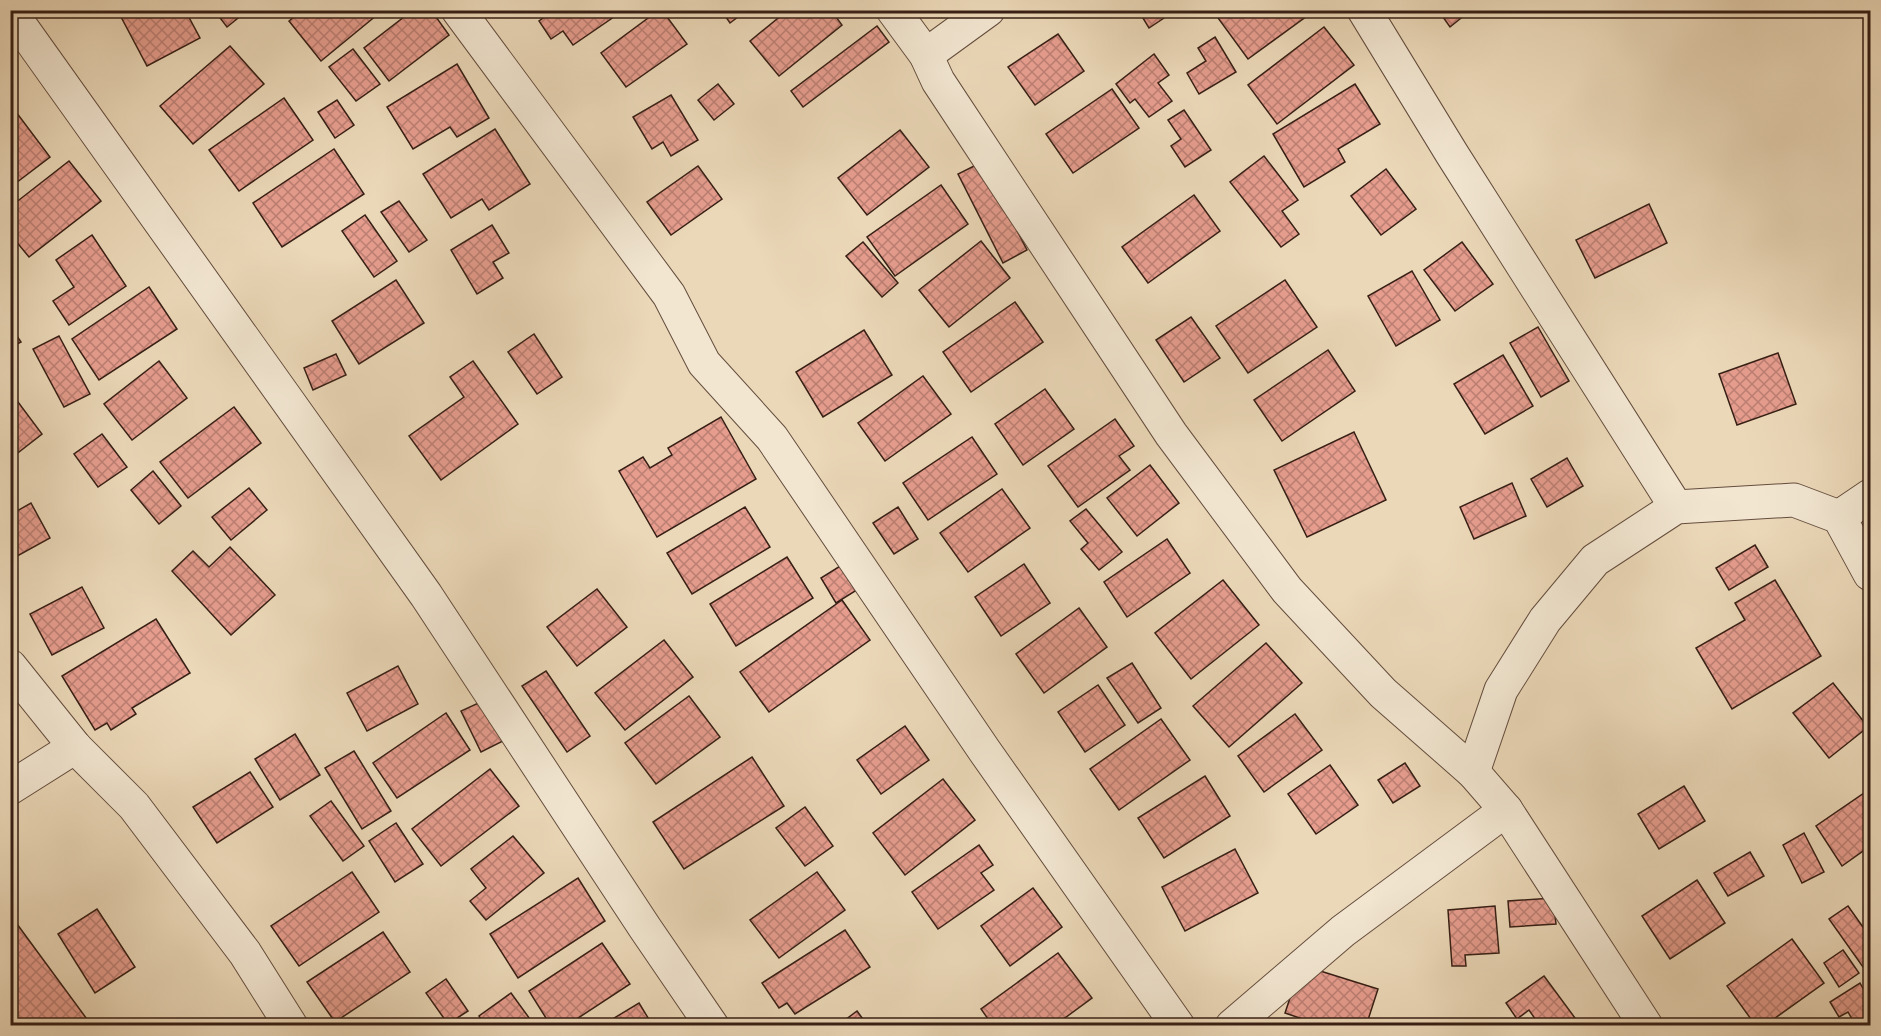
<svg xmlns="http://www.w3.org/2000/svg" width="1881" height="1036" font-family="'Libre Caslon Text',serif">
	<defs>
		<pattern id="building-cross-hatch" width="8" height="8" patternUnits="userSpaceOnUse" patternTransform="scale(1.5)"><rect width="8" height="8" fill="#e69d8e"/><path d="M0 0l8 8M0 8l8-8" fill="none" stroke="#bb7f73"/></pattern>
	</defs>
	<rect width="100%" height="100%" fill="#ebd8b8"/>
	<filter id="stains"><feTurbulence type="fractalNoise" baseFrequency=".00333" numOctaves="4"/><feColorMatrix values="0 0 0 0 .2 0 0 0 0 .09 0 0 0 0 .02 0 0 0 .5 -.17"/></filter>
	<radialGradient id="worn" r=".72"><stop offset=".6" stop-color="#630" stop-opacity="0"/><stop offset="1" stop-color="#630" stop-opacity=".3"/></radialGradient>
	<g fill="url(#building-cross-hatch)" stroke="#371f15" stroke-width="1.5">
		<path d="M129,10H185L200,38L147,66L120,15Z"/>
		<path d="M214,10H248L227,27Z"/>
		<path d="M302,10H383L321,61L289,21Z"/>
		<path d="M413,10H431L449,35L389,81L364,48Z"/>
		<path d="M549,10H624L573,45L563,31L551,39L539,21L550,13Z"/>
		<path d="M659,10H662L687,44L626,87L601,53Z"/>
		<path d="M721,10H747L730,23Z"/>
		<path d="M788,10H831L842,25L779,76L750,41Z"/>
		<path d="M1138,10H1176L1149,28Z"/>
		<path d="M1228,10H1303L1307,16L1248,59L1218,18Z"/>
		<path d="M1438,10H1471L1450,27Z"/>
		<path d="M877,26L889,42L803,107L791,91Z"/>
		<path d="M1324,27L1354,65L1277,124L1248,85Z"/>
		<path d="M1058,34L1084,71L1035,105L1008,67Z"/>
		<path d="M1215,37L1236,72L1199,94L1187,73L1206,61L1198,48Z"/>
		<path d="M230,46L264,84L193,144L160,106Z"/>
		<path d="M353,49L380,84L356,101L329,67Z"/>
		<path d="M1154,54L1169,75L1158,83L1172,101L1149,117L1135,99L1130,103L1116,84Z"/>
		<path d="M457,64L489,118L457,137L450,127L413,149L387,107Z"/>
		<path d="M718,84L734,104L714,120L698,100Z"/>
		<path d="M1355,84L1380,124L1338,149L1345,162L1304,187L1273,134Z"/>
		<path d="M1112,89L1139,128L1073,173L1046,134Z"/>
		<path d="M671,95L698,140L671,156L663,142L652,149L633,117Z"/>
		<path d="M284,98L313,140L239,191L209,150Z"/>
		<path d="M337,100L354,125L335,138L318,112Z"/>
		<path d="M10,104L50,157L12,186L10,183Z"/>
		<path d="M1184,110L1211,150L1185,167L1171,146L1181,139L1168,120Z"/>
		<path d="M495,129L530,184L489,210L482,199L451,218L423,174Z"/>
		<path d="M900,130L929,167L867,215L838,178Z"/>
		<path d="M334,149L364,194L282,247L253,203Z"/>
		<path d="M1264,156L1298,200L1282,211L1299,234L1281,247L1230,182Z"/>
		<path d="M69,161L101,201L29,257L10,234V207Z"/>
		<path d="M982,162L1027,250L1003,263L958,174Z"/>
		<path d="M698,166L722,199L671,235L647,202Z"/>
		<path d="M1386,169L1416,209L1381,235L1351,196Z"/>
		<path d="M941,185L968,224L895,276L867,237Z"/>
		<path d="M1194,195L1220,231L1148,283L1122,247Z"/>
		<path d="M399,201L427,240L409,252L381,212Z"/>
		<path d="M1649,204L1667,243L1595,278L1576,240Z"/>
		<path d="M365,215L397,261L374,277L342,231Z"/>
		<path d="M492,225L509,253L493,262L503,278L477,294L451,250Z"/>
		<path d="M92,235L126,286L69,325L53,301L74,287L56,260Z"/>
		<path d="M981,241L1010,278L949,327L919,290Z"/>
		<path d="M863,242L898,283L882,297L846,256Z"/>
		<path d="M1462,242L1493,284L1455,311L1424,270Z"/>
		<path d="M1412,271L1440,320L1396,346L1368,296Z"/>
		<path d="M396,280L424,323L359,364L332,321Z"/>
		<path d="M1285,280L1317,327L1248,373L1216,326Z"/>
		<path d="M149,287L177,329L99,380L72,339Z"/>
		<path d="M1015,302L1043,342L971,392L943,352Z"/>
		<path d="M1191,317L1220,358L1184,382L1156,340Z"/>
		<path d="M10,326L21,342L10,348Z"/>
		<path d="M1538,327L1569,381L1541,397L1510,343Z"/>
		<path d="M864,330L892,375L823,417L796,372Z"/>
		<path d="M534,334L562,377L537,394L508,352Z"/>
		<path d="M59,336L90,394L64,407L33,349Z"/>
		<path d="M1328,350L1355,391L1282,441L1254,400Z"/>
		<path d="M1778,353L1796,404L1737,425L1719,374Z"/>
		<path d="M336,354L346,375L313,390L304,368Z"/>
		<path d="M1503,355L1533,406L1485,434L1454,384Z"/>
		<path d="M159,361L187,398L132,440L104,404Z"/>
		<path d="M473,361L518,424L441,480L409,436L464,397L450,377Z"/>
		<path d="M923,376L951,414L885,461L858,423Z"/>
		<path d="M1045,389L1074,429L1023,465L995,424Z"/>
		<path d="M12,394L42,434L10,459V396Z"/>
		<path d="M234,407L261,443L188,498L160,462Z"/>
		<path d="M721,417L756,479L657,537L619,471L643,457L650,468L672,455L668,448Z"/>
		<path d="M1115,419L1134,446L1119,456L1130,470L1078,507L1048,466Z"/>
		<path d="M1354,432L1386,500L1307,537L1274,470Z"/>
		<path d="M102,434L127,467L98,487L74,454Z"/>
		<path d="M972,437L997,474L928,520L903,483Z"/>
		<path d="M1567,458L1583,486L1547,507L1531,479Z"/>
		<path d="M1150,465L1179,503L1137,536L1107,498Z"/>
		<path d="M153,471L181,506L159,524L131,490Z"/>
		<path d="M1512,483L1526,516L1474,539L1460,507Z"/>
		<path d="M249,488L267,510L231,540L212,517Z"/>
		<path d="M1002,489L1030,528L968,572L940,533Z"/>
		<path d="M31,503L50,538L10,560V515Z"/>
		<path d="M745,507L770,547L692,594L667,553Z"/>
		<path d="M898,507L918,539L894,554L873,523Z"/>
		<path d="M1086,509L1122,552L1099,570L1081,549L1088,543L1070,521Z"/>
		<path d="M1167,539L1190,573L1127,617L1104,582Z"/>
		<path d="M1755,545L1768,567L1729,590L1716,568Z"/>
		<path d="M230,547L275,595L231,635L172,571L193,551L209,567Z"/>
		<path d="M787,557L813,598L736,646L710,604Z"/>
		<path d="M853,558L868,583L836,603L821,578Z"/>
		<path d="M1024,564L1050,603L1001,636L975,597Z"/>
		<path d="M1223,580L1259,625L1191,679L1155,633Z"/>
		<path d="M1775,580L1821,656L1732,709L1696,648L1745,620L1735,603Z"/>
		<path d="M82,587L104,628L52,655L30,614Z"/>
		<path d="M597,589L627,627L577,666L547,627Z"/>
		<path d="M842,600L870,640L769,712L740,672Z"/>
		<path d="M1079,608L1107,647L1044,693L1016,654Z"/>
		<path d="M156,619L190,673L132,708L136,714L111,730L107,723L95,730L62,676Z"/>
		<path d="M664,640L693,677L625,730L595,693Z"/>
		<path d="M1266,643L1302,683L1229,747L1193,706Z"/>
		<path d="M1132,663L1161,708L1138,723L1107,678Z"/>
		<path d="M398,666L418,704L367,731L347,693Z"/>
		<path d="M546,671L590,736L567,752L522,686Z"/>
		<path d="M1833,683L1868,727L1829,758L1793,713Z"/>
		<path d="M1098,685L1125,725L1085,752L1058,712Z"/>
		<path d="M689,696L720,737L656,784L625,743Z"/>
		<path d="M485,700L505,740L481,752L461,711Z"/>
		<path d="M446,713L470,750L397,798L373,763Z"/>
		<path d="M1295,714L1322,750L1264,792L1238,756Z"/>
		<path d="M1161,719L1190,760L1119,810L1090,769Z"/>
		<path d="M905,726L929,760L881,794L857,760Z"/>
		<path d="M295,734L320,775L280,800L255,759Z"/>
		<path d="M354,751L391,811L362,829L325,768Z"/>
		<path d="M752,757L784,806L684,869L653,822Z"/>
		<path d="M1405,763L1420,786L1393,803L1378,780Z"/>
		<path d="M1330,765L1358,805L1316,834L1288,794Z"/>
		<path d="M490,769L519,806L441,866L412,829Z"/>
		<path d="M250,772L273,807L217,843L193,807Z"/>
		<path d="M1205,776L1230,816L1164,858L1138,818Z"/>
		<path d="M943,779L975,820L905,875L873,833Z"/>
		<path d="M1684,786L1705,821L1659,849L1638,814Z"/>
		<path d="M1870,789V846L1842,866L1816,826Z"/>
		<path d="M331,801L364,846L343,861L310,816Z"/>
		<path d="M805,807L833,846L805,866L776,828Z"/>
		<path d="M396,823L423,864L395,882L369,841Z"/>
		<path d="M1804,833L1824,872L1802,883L1783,845Z"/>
		<path d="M513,836L544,873L486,920L470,901L486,888L471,869Z"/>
		<path d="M979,845L993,865L981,873L994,890L938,929L912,892Z"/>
		<path d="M1235,849L1258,893L1185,931L1162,887Z"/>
		<path d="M1750,852L1764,876L1728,896L1714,873Z"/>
		<path d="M352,872L379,912L299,966L271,926Z"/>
		<path d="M817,872L845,910L779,958L750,920Z"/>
		<path d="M578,878L605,921L518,978L490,934Z"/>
		<path d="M1697,880L1725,923L1670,959L1642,916Z"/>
		<path d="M1033,888L1062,927L1010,966L981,926Z"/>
		<path d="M1553,898L1556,924L1510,927L1508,901Z"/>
		<path d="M1495,906L1499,953L1465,955L1466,966H1452L1448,910Z"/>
		<path d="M1848,906L1870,937V977L1829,919Z"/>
		<path d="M97,909L135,967L95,993L58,934Z"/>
		<path d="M17,924L92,1026L10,1024V929Z"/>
		<path d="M845,930L870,967L795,1014L787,1003L779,1008L762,983Z"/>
		<path d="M383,932L410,972L335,1022L307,982Z"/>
		<path d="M1792,939L1824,983L1764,1026H1756L1727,986Z"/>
		<path d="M602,943L630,984L566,1026H551L529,991Z"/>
		<path d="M1843,950L1859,973L1839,987L1824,963Z"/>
		<path d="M1058,953L1092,998L1054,1026H993L981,1009Z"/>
		<path d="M1301,965L1378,989L1366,1026H1323L1285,1013Z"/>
		<path d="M1544,976L1575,1018L1564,1026H1540L1529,1010L1517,1019L1506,1003Z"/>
		<path d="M446,979L468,1011L448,1024L426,993Z"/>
		<path d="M1860,983L1870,1001V1026H1856L1848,1012L1839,1017L1830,1002Z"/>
		<path d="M511,993L535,1026H485L479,1016Z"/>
		<path d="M639,1003L653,1026H601Z"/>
		<path d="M857,1011L868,1026H837Z"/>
	</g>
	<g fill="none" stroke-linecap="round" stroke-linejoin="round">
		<defs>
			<g id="street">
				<path d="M458,10L669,295L704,363L772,438L984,750L1178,1026"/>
				<path d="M893,10L926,55L938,81L1171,434L1287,590L1383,693L1473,772L1506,810L1646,1026"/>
				<path d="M1364,10L1452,154L1676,507"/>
				<path d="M10,11L426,595L645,928L712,1026"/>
				<path d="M926,55L988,10"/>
				<path d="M1839,517L1870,496"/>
				<path d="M10,666L75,747L134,806L245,953L291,1026"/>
				<path d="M1473,772L1501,690L1545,620L1595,560L1676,507L1794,500L1839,517L1870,574"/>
				<path d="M10,788L75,747"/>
				<path d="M1232,1026L1343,931L1506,810"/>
			</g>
		</defs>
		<use href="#street" stroke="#644d3e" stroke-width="35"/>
		<use href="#street" stroke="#f2e6d1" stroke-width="33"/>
	</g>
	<rect width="1881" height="1036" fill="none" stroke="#ebd8b8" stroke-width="36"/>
	<rect x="12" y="12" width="1857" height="1012" fill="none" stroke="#371f15" stroke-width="3"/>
	<rect x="18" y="18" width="1845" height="1000" fill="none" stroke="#371f15" stroke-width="1.5"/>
	<rect width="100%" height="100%" filter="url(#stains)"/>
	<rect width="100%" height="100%" fill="url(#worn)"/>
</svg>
